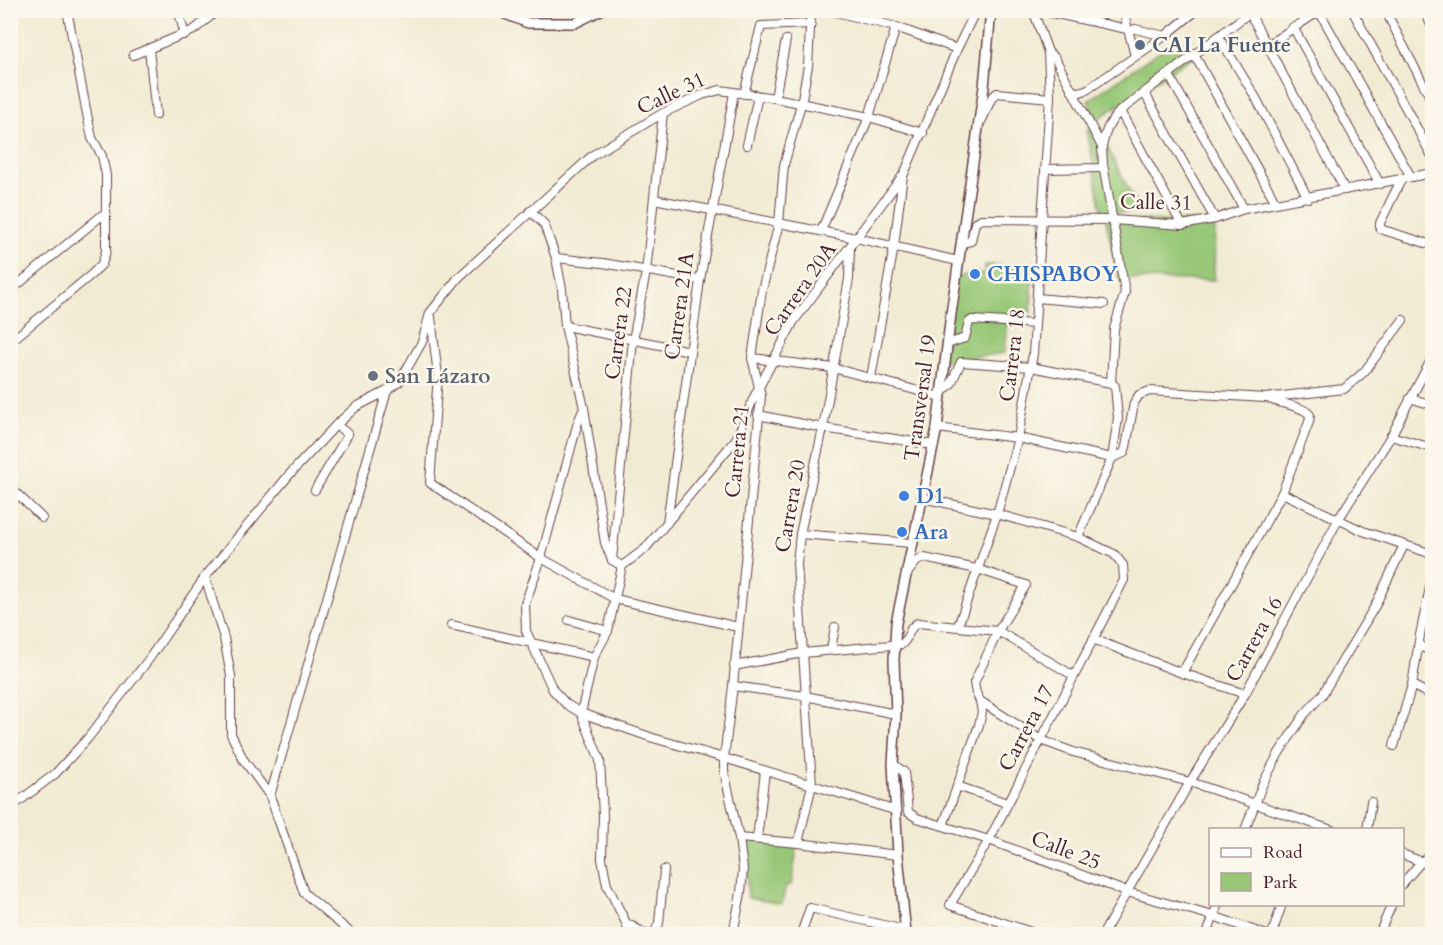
<svg xmlns="http://www.w3.org/2000/svg" width="1443" height="945" font-family="Cardo,serif">
	<rect width="100%" height="100%" fill="#fbf7ec"/>
	<filter id="ink" filterUnits="userSpaceOnUse"><feTurbulence type="fractalNoise" baseFrequency=".0167" numOctaves="2"/><feDisplacementMap in="SourceGraphic" scale="12" xChannelSelector="R" yChannelSelector="G"/><feConvolveMatrix kernelMatrix="1 2 1 2 8 2 1 2 1" color-interpolation-filters="sRGB"/></filter>
	<filter id="wash" filterUnits="userSpaceOnUse"><feTurbulence type="fractalNoise" baseFrequency=".008" numOctaves="4" result="noise"/><feDisplacementMap in="SourceGraphic" scale="24" xChannelSelector="R" yChannelSelector="G"/><feGaussianBlur stdDeviation="1.35" result="paint"/><feColorMatrix in="noise" values="0 0 0 0 0 0 0 0 0 0 0 0 0 0 0 0 0 1.4 0 .05"/><feComposite in="paint" operator="in"/></filter>
	<g filter="url(#wash)">
		<rect width="100%" height="100%" fill="#f2ebd4"/>
		<g fill="#98c877" stroke="#717451" stroke-width="1.5">
			<path d="M1178,38L1195,55L1096,120L1088,101Z"/>
			<path d="M1097,127L1140,212L1102,213L1087,129Z"/>
			<path d="M1106,220L1215,222L1214,280L1119,279Z"/>
			<path d="M985,265L1033,266L1031,312L1008,318L1005,353L943,361L954,278L968,274L984,273Z"/>
			<path d="M744,839L798,843L791,885H786L782,904L748,898Z"/>
		</g>
	</g>
	<g filter="url(#ink)">
		<g fill="none" stroke-linecap="round" stroke-linejoin="round">
			<defs>
				<g id="minor">
					<path d="M178,10L185,35"/>
					<path d="M828,10L896,27L957,49"/>
					<path d="M1038,10L1127,29"/>
					<path d="M1123,10L1135,56"/>
					<path d="M1248,10L1345,190"/>
					<path d="M1352,10L1432,156"/>
					<path d="M1385,10L1432,101"/>
					<path d="M1424,10L1432,27"/>
					<path d="M1319,11L1411,177"/>
					<path d="M1293,27L1380,184"/>
					<path d="M1135,29L1165,36"/>
					<path d="M1219,37L1256,98L1308,198"/>
					<path d="M1266,46L1321,10"/>
					<path d="M149,49L156,115"/>
					<path d="M1048,52L1055,58L1102,147C1105,132 1109,122 1120,111L1249,13"/>
					<path d="M133,55L194,30L218,10"/>
					<path d="M1195,56L1276,203"/>
					<path d="M1169,75L1244,209"/>
					<path d="M1072,91L1080,92L1088,89L1165,36L1197,10"/>
					<path d="M1144,92L1215,219"/>
					<path d="M744,94L761,26L811,24"/>
					<path d="M775,98L786,40"/>
					<path d="M1120,111L1182,225"/>
					<path d="M982,120L992,97L997,93L1050,98"/>
					<path d="M747,145L758,96"/>
					<path d="M1103,164L1125,292L1114,329L1111,383"/>
					<path d="M1045,169L1101,168L1103,164L1102,147"/>
					<path d="M1401,180L1380,223V229L1432,245"/>
					<path d="M654,199L856,238L958,261"/>
					<path d="M530,211L544,224L556,258L562,289L565,326L584,408L605,543L612,560L622,566"/>
					<path d="M821,231L869,117L896,27"/>
					<path d="M961,243L971,241L975,223L981,219L1113,220L1182,225L1215,219L1244,209L1432,173"/>
					<path d="M556,258L603,263L700,280"/>
					<path d="M10,291L106,212"/>
					<path d="M1037,298L1104,304"/>
					<path d="M431,317L438,376L430,483L541,558L615,599L738,627"/>
					<path d="M565,326L690,351"/>
					<path d="M10,342L92,274L102,264L106,251V175L102,156L92,138L87,114L67,10"/>
					<path d="M947,344L965,338L969,322L972,320L1035,324"/>
					<path d="M752,358L833,368L941,397"/>
					<path d="M871,378L894,246L903,175"/>
					<path d="M942,392L951,384L961,362L1031,367L1111,383L1115,386L1118,418L1112,458L1078,537"/>
					<path d="M1267,398C1279,404 1304,406 1310,415L1309,422L1282,493"/>
					<path d="M1410,398L1432,405"/>
					<path d="M584,408L578,422L541,558L525,604L526,631L553,690L566,704L581,713L653,738L724,758L897,811"/>
					<path d="M758,415L823,428L934,445"/>
					<path d="M937,428L1018,438L1112,458L1124,453L1126,447L1134,403L1139,395L1150,391L1265,398L1344,389L1364,372L1403,320"/>
					<path d="M1391,436L1432,448"/>
					<path d="M10,487L42,518"/>
					<path d="M315,490L348,434L336,425"/>
					<path d="M922,498L997,514L1078,537L1114,554L1123,565L1124,580L989,840L950,905L1037,934"/>
					<path d="M667,523L700,280L734,93"/>
					<path d="M800,534L912,543"/>
					<path d="M612,560L633,340L646,272L663,113"/>
					<path d="M622,566L645,549L736,439L755,395L794,321L904,174L957,49L976,10"/>
					<path d="M906,575L917,561L924,558L977,569L1026,585L998,631L974,683L976,693L980,701L982,712L979,725L943,826"/>
					<path d="M205,577L224,638L231,676V734L243,759L270,796L304,893L352,934"/>
					<path d="M569,620L608,631"/>
					<path d="M451,625L594,657"/>
					<path d="M958,626L997,514L1018,438L1033,354L1050,98L1048,52L1033,10"/>
					<path d="M1093,639L1182,673L1245,694"/>
					<path d="M1419,646L1432,651"/>
					<path d="M831,649L835,627"/>
					<path d="M734,666L803,653L902,644C910,638 908,626 918,623L998,631L1074,676"/>
					<path d="M1182,673L1282,493L1363,531L1432,554"/>
					<path d="M1412,685L1432,696"/>
					<path d="M733,686L805,696L896,714"/>
					<path d="M980,701L1041,740L1073,752L1190,782L1332,830"/>
					<path d="M581,713L600,760L603,815L602,859L607,885L626,923L629,934"/>
					<path d="M581,713L594,657L608,631L622,566"/>
					<path d="M1394,746L1412,685L1420,635L1432,578"/>
					<path d="M893,764L904,772L908,812L917,818L989,840L1127,892L1213,916L1264,934"/>
					<path d="M957,786L1007,803"/>
					<path d="M270,796L387,391"/>
					<path d="M10,808L55,774L88,738L149,659L205,577L289,475L336,425L356,407L387,391L400,381L422,342L430,313L459,277L593,155L663,113L702,95L720,90L775,98L869,117L923,133"/>
					<path d="M1245,830L1263,783L1279,753L1304,715L1322,695L1375,606L1404,545"/>
					<path d="M1367,830L1371,802"/>
					<path d="M739,838L798,843L898,855"/>
					<path d="M757,839L765,771"/>
					<path d="M798,843L812,785L797,564L800,534L823,428L849,279L850,248"/>
					<path d="M1402,854L1432,866"/>
					<path d="M1402,884L1421,862L1432,854"/>
					<path d="M626,923L646,934"/>
					<path d="M654,934L659,923L664,870"/>
					<path d="M733,934L741,893L743,869L739,838L724,771V758L733,686L761,396L752,358L762,290L779,223L784,165L801,104L808,66L811,10"/>
					<path d="M801,934L810,908L905,930"/>
					<path d="M1103,934L1190,782L1245,694L1338,520L1391,436L1432,358"/>
					<path d="M1207,934L1218,904"/>
					<path d="M1272,934L1282,904"/>
					<path d="M1379,934L1392,904"/>
				</g>
				<g id="major">
					<path d="M495,10L528,23H575L601,10"/>
					<path d="M906,934L898,855L893,764L896,714L894,660L896,623L937,428L951,314L984,87L991,10"/>
				</g>
			</defs>
			<use href="#minor" stroke="#633e44" stroke-width="10"/>
			<use href="#major" stroke="#633e44" stroke-width="12"/>
			<use href="#minor" stroke="#fff" stroke-width="8"/>
			<use href="#major" stroke="#fff" stroke-width="9"/>
		</g>
	</g>
	<circle fill="#5c6f8a" stroke="#fbf7ec" stroke-width="2" cx="1140" cy="45" r="6"/>
	<g fill="#3f7fe0" stroke="#fbf7ec" stroke-width="2">
		<circle cx="975" cy="274" r="6"/>
		<circle cx="904" cy="496" r="6"/>
		<circle cx="902" cy="532" r="6"/>
	</g>
	<circle fill="#6b7280" stroke="#fbf7ec" stroke-width="2" cx="373" cy="376" r="6"/>
	<g text-anchor="middle" stroke-width="5" stroke-linejoin="round" paint-order="stroke">
		<g font-size="21" font-weight="bold" fill="#4e5e75" stroke="#fbf7ec" text-anchor="start">
			<text x="1152" y="52">CAI La Fuente</text>
		</g>
		<g font-size="21" fill="#4a1f2b" stroke="#fbf7ec">
			<text transform="translate(671 93) rotate(-25)" y="7">Calle 31</text>
			<text transform="translate(1156 202) rotate(1)" y="7">Calle 31</text>
			<text transform="translate(800 289) rotate(-55)" y="7">Carrera 20A</text>
			<text transform="translate(679 306) rotate(-82)" y="7">Carrera 21A</text>
			<text transform="translate(618 333) rotate(-82)" y="7">Carrera 22</text>
			<text transform="translate(1012 355) rotate(-83)" y="7">Carrera 18</text>
			<text transform="translate(920 398) rotate(-82)" y="7">Transversal 19</text>
			<text transform="translate(737 451) rotate(-84)" y="7">Carrera 21</text>
			<text transform="translate(790 506) rotate(-80)" y="7">Carrera 20</text>
			<text transform="translate(1254 639) rotate(-61)" y="7">Carrera 16</text>
			<text transform="translate(1026 728) rotate(-62)" y="7">Carrera 17</text>
			<text transform="translate(1066 850) rotate(21)" y="7">Calle 25</text>
		</g>
		<g font-size="21" font-weight="bold" fill="#366cbe" stroke="#fbf7ec" text-anchor="start">
			<text x="987" y="281">CHISPABOY</text>
			<text x="916" y="503">D1</text>
			<text x="914" y="539">Ara</text>
		</g>
		<g font-size="21" font-weight="bold" fill="#5b616d" stroke="#fbf7ec" text-anchor="start">
			<text x="385" y="383">San Lázaro</text>
		</g>
	</g>
	<rect width="1443" height="945" fill="none" stroke="#fbf7ec" stroke-width="36"/>
	<rect x="1209" y="828" width="195" height="78" fill="#fbf7ec" stroke="#b4a19f" stroke-width="1.5"/>
	<rect x="1221" y="848" width="30" height="9" fill="#ffffff" stroke="#b4a19f" stroke-width="1.5"/>
	<text x="1263" y="858" font-size="18" fill="#4a1f2b">Road</text>
	<rect x="1221" y="873" width="30" height="18" fill="#98c877" stroke="#b4a19f" stroke-width="1.5"/>
	<text x="1263" y="888" font-size="18" fill="#4a1f2b">Park</text>
</svg>
